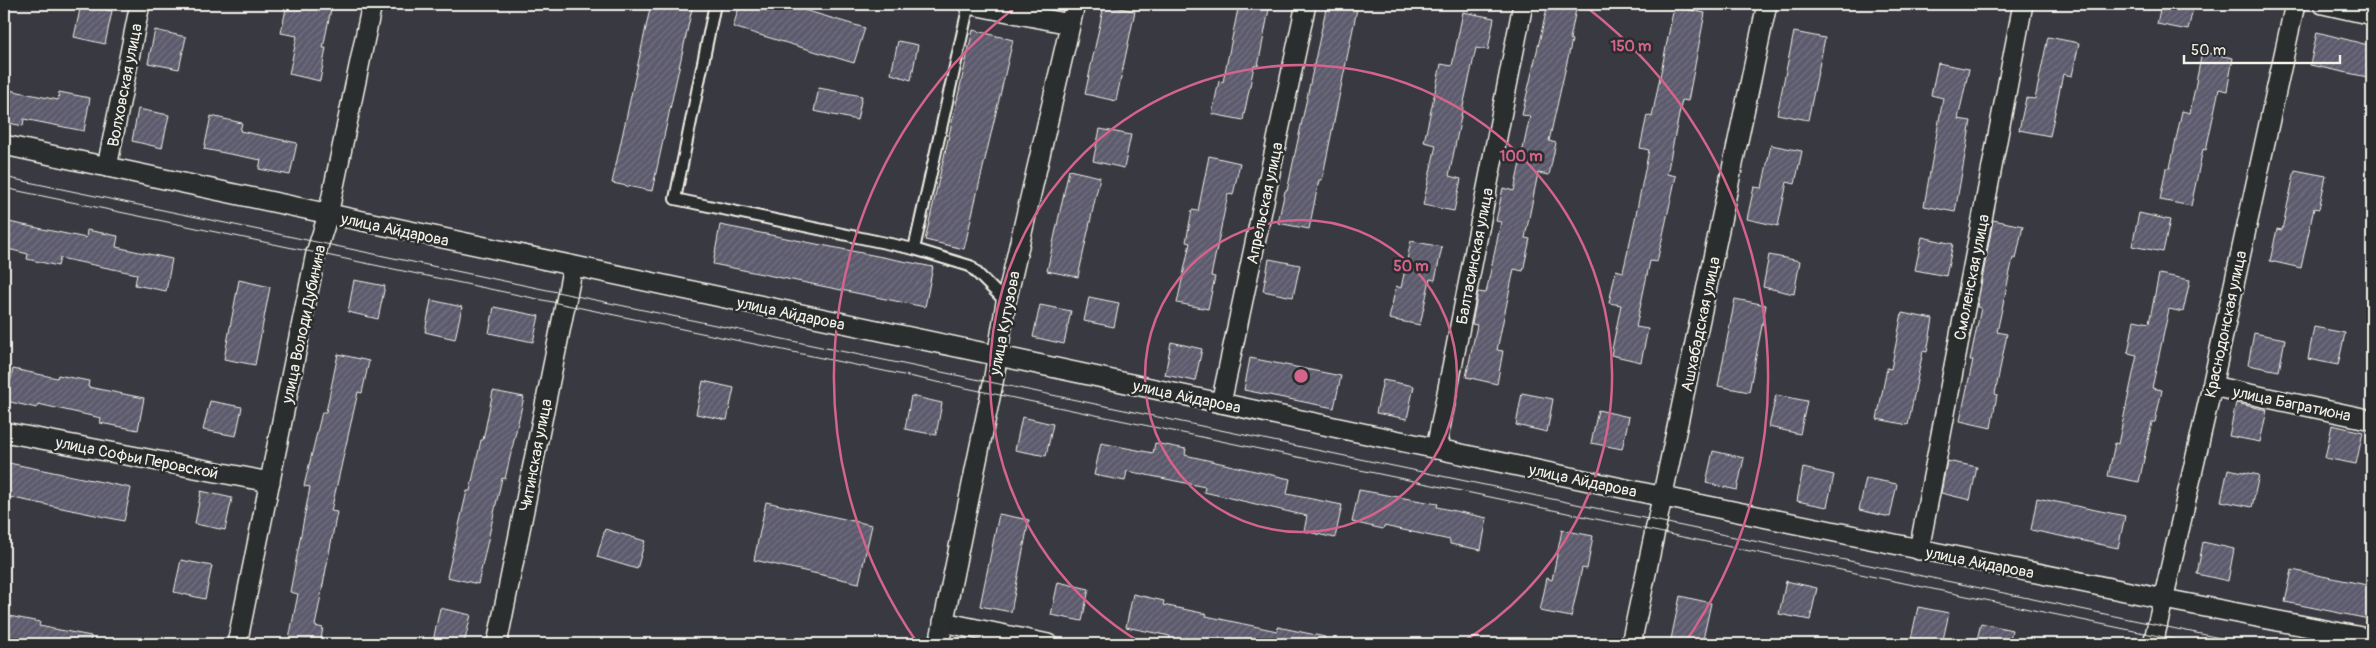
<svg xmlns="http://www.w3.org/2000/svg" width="2376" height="648" font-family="Pangolin,sans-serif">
	<defs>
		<pattern id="building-hatch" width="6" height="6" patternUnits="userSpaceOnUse" patternTransform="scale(1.25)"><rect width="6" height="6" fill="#5b5a6c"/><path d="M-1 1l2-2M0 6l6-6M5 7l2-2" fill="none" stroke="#737281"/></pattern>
	</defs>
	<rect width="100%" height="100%" fill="#393a41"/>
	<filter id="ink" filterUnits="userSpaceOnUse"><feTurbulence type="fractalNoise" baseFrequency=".02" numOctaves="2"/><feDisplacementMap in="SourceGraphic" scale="10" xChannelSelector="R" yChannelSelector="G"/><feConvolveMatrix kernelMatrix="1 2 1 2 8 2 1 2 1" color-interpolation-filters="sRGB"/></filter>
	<g filter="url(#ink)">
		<g fill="url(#building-hatch)" stroke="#f4f1e8">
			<path d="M287,4H332L323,48H326L320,81L289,74L297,36L281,33Z"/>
			<path d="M651,4H693L652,191L612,183Z"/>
			<path d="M740,4H784L865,28L854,63L733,27Z"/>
			<path d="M1239,4H1270L1258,66H1254L1243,120L1212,114L1219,81L1223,82Z"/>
			<path d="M1327,4H1358L1322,180H1319L1309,229L1278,223L1285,191H1287Z"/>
			<path d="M1548,4H1577L1570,39L1572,40L1549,141L1556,143L1549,175L1538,173L1525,238L1530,239L1523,271L1514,269L1497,350L1503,351L1497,384L1466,377L1477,325L1472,324L1478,292L1486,293L1501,222L1496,221L1503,188L1514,191L1530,116L1522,115Z"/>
			<path d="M2161,4H2194L2188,30L2157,24Z"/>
			<path d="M81,5L112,11L105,44L74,37Z"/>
			<path d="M1104,5L1135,11L1116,101L1085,94Z"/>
			<path d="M1674,7L1705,13L1688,101L1682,100L1667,174L1676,176L1657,262L1650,261L1636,327L1648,329L1641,362L1611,355L1621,305L1609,303L1616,270L1623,272L1634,224L1649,150L1640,148L1647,115L1652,117Z"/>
			<path d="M1463,12L1494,18L1488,50L1476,48L1464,102L1449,176L1461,179L1454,211L1423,205L1436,145L1424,142L1441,64L1452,66Z"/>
			<path d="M155,30L186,37L179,69L148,63Z"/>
			<path d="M973,30L1013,40L964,249L925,240Z"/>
			<path d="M1794,32L1825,38L1808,120L1777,114Z"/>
			<path d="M2317,32L2372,46V78L2310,65Z"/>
			<path d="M2048,37L2079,43L2072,76L2063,74L2050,136L2019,130L2026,98L2035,99Z"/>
			<path d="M898,41L918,45L911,80L891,74Z"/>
			<path d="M2202,52L2233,58L2227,91L2219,89L2206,150L2203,149L2191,206L2160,200L2166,168H2170L2182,111L2190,113Z"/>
			<path d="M1938,63L1969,69L1958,119L1971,121L1955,212L1924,206L1943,98L1931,95Z"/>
			<path d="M819,88L862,96L857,120L814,111Z"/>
			<path d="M4,89L58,100L59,92L90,98L84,131L24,119L23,126L4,122Z"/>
			<path d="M138,109L169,115L162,148L132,141Z"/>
			<path d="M211,116L242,123L240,131L297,143L290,175L259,169L261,160L204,149Z"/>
			<path d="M1100,129L1131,135L1124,168L1093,161Z"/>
			<path d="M1771,145L1802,151L1795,184L1787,182L1778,226L1747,219L1754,187L1762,188Z"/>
			<path d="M1209,156L1240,163L1233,195L1228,194L1211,276L1215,277L1208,309L1177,303L1190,243L1186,242L1192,210L1198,211Z"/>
			<path d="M1069,170L1100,177L1078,277L1047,271Z"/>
			<path d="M2295,170L2326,176L2319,209L2314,208L2301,268L2270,261L2277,229L2282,230Z"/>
			<path d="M2139,213L2170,220L2163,252L2132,246Z"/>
			<path d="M1993,220L2023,226L2016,259L2013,258L1997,332L2007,334L1995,394L1997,395L1991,428L1960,421L1973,360H1970L1981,308L1977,307Z"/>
			<path d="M4,221L86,238L87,230L118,236L116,247L172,259L166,291L135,285L137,274L60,258L58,266L27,259L28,254L4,248Z"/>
			<path d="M720,225L933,267L925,307L713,264Z"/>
			<path d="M1922,237L1953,244L1946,276L1915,270Z"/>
			<path d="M1411,241L1442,247L1435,280L1430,279L1420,325L1389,319L1396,286L1401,288Z"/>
			<path d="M1769,255L1800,261L1794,294L1763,287Z"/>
			<path d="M1269,259L1300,265L1293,297L1263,291Z"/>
			<path d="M2159,274L2190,280L2183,312L2169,309L2152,388L2162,390L2155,422H2152L2139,482L2108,476L2115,443L2118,444L2137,355L2128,353L2134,320L2149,323Z"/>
			<path d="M239,280L270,287L255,365L224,359Z"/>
			<path d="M354,280L385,286L378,319L348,312Z"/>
			<path d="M1089,297L1119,303L1114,327L1084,321Z"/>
			<path d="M1735,299L1766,305L1749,392L1718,386Z"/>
			<path d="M431,300L462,307L455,339L425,332Z"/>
			<path d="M1040,305L1071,311L1064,344L1033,337Z"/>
			<path d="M494,307L539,316L533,342L489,333Z"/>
			<path d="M1902,313L1933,319L1927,352L1923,351L1908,425L1877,419L1887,368L1891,369Z"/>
			<path d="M2314,327L2345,333L2338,365L2308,359Z"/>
			<path d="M2254,333L2285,339L2279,371L2248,365Z"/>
			<path d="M1171,342L1202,349L1195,381L1165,375Z"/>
			<path d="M338,354L369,361L362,393L358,392L331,511L337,512L315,626L323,628L320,644H288L298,594L290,592L310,487L304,486L322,412H326Z"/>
			<path d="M1250,358L1341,376L1334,408L1244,390Z"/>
			<path d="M13,369L57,378L58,375L89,381L88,387L144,398L138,430L100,423L101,418L38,404L37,408L6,401Z"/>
			<path d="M1383,380L1414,386L1407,419L1376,413Z"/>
			<path d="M703,381L734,388L727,420L696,414Z"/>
			<path d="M493,391L524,397L505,479L502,478L478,584L447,577L467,491H470L481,440H483Z"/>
			<path d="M1522,393L1553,399L1547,432L1516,425Z"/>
			<path d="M1776,395L1807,401L1800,434L1769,427Z"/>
			<path d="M911,396L942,403L936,435L905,429Z"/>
			<path d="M210,401L242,407L236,436L203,430Z"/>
			<path d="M2236,403L2267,410L2260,442L2229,436Z"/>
			<path d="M1598,410L1629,417L1622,449L1591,443Z"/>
			<path d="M1022,417L1053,424L1046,456L1015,450Z"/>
			<path d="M2332,425L2363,432L2356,464L2325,458Z"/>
			<path d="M1101,443L1153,453L1155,443L1186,449L1185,455L1290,479L1287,494L1342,505L1335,538L1304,531L1307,516L1204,492L1205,487L1127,471L1125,481L1094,475Z"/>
			<path d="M1713,451L1744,458L1737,490L1706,483Z"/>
			<path d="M1947,461L1977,467L1970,500L1941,493Z"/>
			<path d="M4,462L131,488L124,521L4,496Z"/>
			<path d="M1803,468L1834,475L1827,507L1797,501Z"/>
			<path d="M2228,469L2259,475L2252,507L2221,501Z"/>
			<path d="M1866,478L1897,484L1890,517L1859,510Z"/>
			<path d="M1359,490L1438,504L1437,507L1487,518L1481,550L1450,544V540L1384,526L1383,529L1352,522Z"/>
			<path d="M201,491L232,498L225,530L195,524Z"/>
			<path d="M2037,498L2125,516L2118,548L2031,530Z"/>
			<path d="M766,502L872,525L859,583L754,560Z"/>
			<path d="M999,514L1029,520L1011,612L980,606Z"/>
			<path d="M605,529L645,541L637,569L597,557Z"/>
			<path d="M1562,530L1593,536L1587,569L1582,568L1571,617L1540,611L1547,578L1552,580Z"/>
			<path d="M2203,542L2234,549L2228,581L2197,574Z"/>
			<path d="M181,560L212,566L205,599L174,592Z"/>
			<path d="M2292,570L2372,586L2369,619L2285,602Z"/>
			<path d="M1786,581L1817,588L1810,620L1779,614Z"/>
			<path d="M1058,582L1089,589L1082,621L1051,615Z"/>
			<path d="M1133,594L1164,601L1163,605L1207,614L1206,616L1277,631L1278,627L1325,637L1324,644H1190L1169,640L1170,636L1126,627Z"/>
			<path d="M1680,596L1711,603L1702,644H1670Z"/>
			<path d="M1918,607L1949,613L1942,644L1911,639Z"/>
			<path d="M440,608L471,615L464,644L433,641Z"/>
			<path d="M9,616L40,622L39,626L91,636L90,644H4Z"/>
			<path d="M1981,623L2012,630L2009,644H1976Z"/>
		</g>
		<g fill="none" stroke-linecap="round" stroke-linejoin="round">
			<defs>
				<g id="service">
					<path d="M715,4L675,199L914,249L970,266L1006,302"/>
					<path d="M914,249L969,4"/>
				</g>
				<g id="minor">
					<path d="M968,4L1070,24"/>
					<path d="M2323,4L2372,15"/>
					<path d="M4,145L1664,497L2164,599L2372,639"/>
					<path d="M107,167L140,4"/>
					<path d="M2212,386L2372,420"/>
					<path d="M1221,403L1306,4"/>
					<path d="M4,432L270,482"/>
					<path d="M1436,449L1523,4"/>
					<path d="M1919,550L2023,4"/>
					<path d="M943,622L1048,644"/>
					<path d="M237,644L316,253L328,215L372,4"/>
					<path d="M497,644L573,266"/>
					<path d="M939,644L993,383L1006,302L1075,4"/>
					<path d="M1631,644L1767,4"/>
					<path d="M2153,644L2212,386L2295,4"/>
				</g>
			</defs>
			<use href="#service" stroke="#f4f1e8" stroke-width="14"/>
			<use href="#minor" stroke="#f4f1e8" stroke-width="22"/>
			<use href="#service" stroke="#2a2d2e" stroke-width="10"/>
			<use href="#minor" stroke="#2a2d2e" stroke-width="19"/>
			<g stroke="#f4f1e8" stroke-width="1">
				<path d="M4,177L2249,644"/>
				<path d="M4,188L2197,644"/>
			</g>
		</g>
	</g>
	<g fill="none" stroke="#d4648c" stroke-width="2.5">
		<circle cx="1301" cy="376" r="156"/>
		<path d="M1143 644A311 311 0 1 1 1459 644"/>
		<path d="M918 644A467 467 0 0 1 1017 6M1585 6A467 467 0 0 1 1684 644"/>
	</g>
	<g text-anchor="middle" stroke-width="5" stroke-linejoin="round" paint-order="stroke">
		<g font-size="16" fill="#f4f1e8" stroke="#2a2d2e">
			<text transform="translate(124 85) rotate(-79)" y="6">Волховская улица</text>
			<text transform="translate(1264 203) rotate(-78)" y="6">Апрельская улица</text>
			<text transform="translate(395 229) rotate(12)" y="6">улица Айдарова</text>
			<text transform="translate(1474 256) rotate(-79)" y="6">Балтасинская улица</text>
			<text transform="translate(1971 277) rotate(-79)" y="6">Смоленская улица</text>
			<text transform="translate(791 313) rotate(12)" y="6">улица Айдарова</text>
			<text transform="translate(1004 323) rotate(-79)" y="6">улица Кутузова</text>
			<text transform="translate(303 324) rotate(-78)" y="6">улица Володи Дубинина</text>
			<text transform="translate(1700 324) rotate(-78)" y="6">Ашхабадская улица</text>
			<text transform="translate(2225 324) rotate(-78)" y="6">Краснодонская улица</text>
			<text transform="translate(1187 396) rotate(12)" y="6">улица Айдарова</text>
			<text transform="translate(2292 403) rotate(12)" y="6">улица Багратиона</text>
			<text transform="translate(535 455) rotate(-79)" y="6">Читинская улица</text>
			<text transform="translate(137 457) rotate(11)" y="6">улица Софьи Перовской</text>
			<text transform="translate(1583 480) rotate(12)" y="6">улица Айдарова</text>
			<text transform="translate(1980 562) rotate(11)" y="6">улица Айдарова</text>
		</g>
	</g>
	<circle cx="1301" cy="376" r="8" fill="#d4648c" stroke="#2a2d2e" stroke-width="2.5"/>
	<g font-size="15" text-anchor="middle" font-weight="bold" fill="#d4648c" stroke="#2a2d2e" stroke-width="5" stroke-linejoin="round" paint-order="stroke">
		<text x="1631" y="51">150 m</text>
		<text x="1521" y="161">100 m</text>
		<text x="1411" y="271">50 m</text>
	</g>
	<rect width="2376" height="648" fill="none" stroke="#2a2d2e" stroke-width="20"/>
	<rect x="10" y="10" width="2356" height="628" fill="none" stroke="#f4f1e8" stroke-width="2" filter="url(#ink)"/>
	<path d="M2184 55v8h156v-8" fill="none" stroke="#f4f1e8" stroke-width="2.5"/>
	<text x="2191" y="55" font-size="15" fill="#f4f1e8" stroke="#2a2d2e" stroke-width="4" paint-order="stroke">50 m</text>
</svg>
